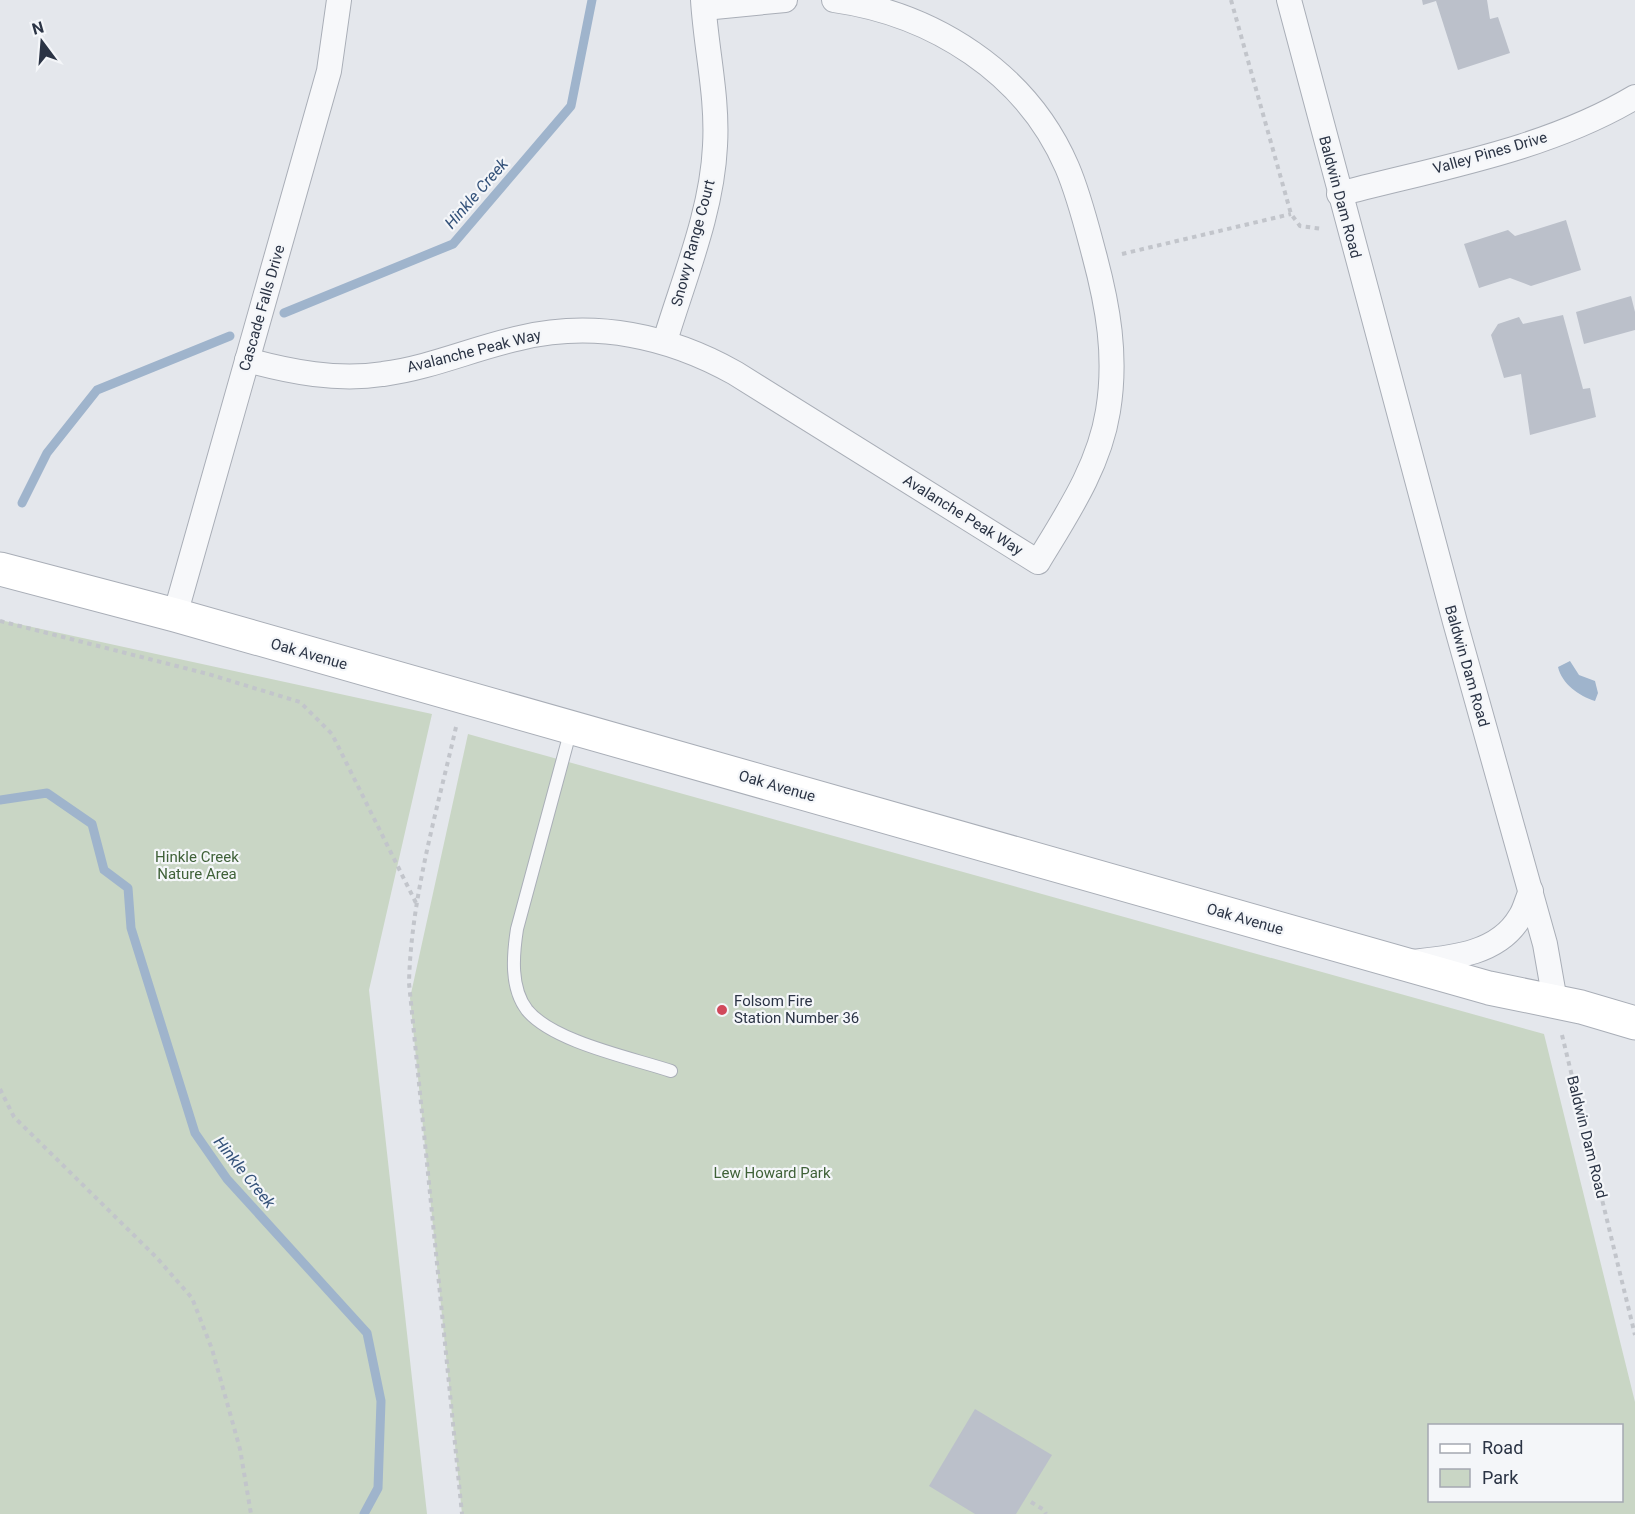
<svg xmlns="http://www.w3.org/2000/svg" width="1635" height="1514" font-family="Roboto,sans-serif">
	<rect width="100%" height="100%" fill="#e4e7ec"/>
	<g fill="#c9d6c5" fill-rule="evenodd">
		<path d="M0,620L432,714L369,990L427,1514H0Z"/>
		<path d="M468,734L1544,1034L1635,1402V1514H462L410,998ZM1430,1426H1622V1500H1430Z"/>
	</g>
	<path fill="#9fb4cc" d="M1570,661L1579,675L1595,681L1598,693L1595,701C1579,696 1562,684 1558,667Z"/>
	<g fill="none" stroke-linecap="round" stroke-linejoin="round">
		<g stroke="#9fb4cc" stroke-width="9">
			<path d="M284,313L453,244L571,106L592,0"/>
			<path d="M22,503L47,453L97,390L230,336"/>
			<path d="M0,800L47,793L92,824L104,870L128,888L131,928L195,1133L227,1179L367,1333L381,1401L378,1488L364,1514"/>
		</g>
	</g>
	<g fill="#bbc0ca">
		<path d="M1422,0H1487L1490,19L1498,17L1510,53L1458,70L1436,1L1423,5Z"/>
		<path d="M1566,220L1581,270L1531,286L1510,278L1479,288L1464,244L1508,230L1515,236Z"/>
		<path d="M1631,296L1635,312V330L1584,344L1576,312Z"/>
		<path d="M1563,315L1583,389L1590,388L1596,417L1530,435L1521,374L1504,378L1491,335L1498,324L1519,317L1523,324Z"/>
		<path d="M975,1409L1052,1455L1016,1514H975L929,1486Z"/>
	</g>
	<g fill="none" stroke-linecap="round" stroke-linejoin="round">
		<defs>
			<path id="service" d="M571,729L517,929C513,955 510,988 527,1010C553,1042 632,1058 671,1071"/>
			<g id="minor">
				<path d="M1289,0L1455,622L1545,944L1555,1001"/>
				<path d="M704,8L785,0"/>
				<path d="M1339,194C1438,168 1546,150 1635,97"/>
				<path d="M665,341C684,278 712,212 715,146C718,97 706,49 703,0"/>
				<path d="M247,360C291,372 337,381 383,374C430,368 474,348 520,338C595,320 669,336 735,373L1038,562C1067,514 1099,467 1108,411C1117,356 1108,306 1094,254C1086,224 1079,195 1067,167C1026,72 933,14 834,0"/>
				<path d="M175,615L329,71L339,0"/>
				<path d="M1411,962C1449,958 1498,955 1520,917C1525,910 1527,899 1531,891"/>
			</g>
			<path id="secondary" d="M0,569L175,615L1489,988L1581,1007L1635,1023"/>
		</defs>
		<use href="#service" stroke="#a9aeb7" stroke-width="14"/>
		<use href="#minor" stroke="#a9aeb7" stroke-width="26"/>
		<use href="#secondary" stroke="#a9aeb7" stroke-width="35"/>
		<g stroke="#c2c5cb" stroke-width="4" stroke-dasharray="4.5 4.5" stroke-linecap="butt">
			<path d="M1231,0L1291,214L1300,226L1323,229"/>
			<path d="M1122,254L1291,214"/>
			<path d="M0,621L208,674L300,702L332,734L416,903"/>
			<path d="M456,727C437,811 411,897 409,983L462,1514"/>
			<path d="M1562,1035L1635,1335"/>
			<path d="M0,1089L14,1117L157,1258L192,1298L212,1349L240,1449L251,1514"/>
			<path d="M1031,1502L1044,1510L1046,1514"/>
		</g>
		<use href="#service" stroke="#f7f8fa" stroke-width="12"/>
		<use href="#minor" stroke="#f7f8fa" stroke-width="24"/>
		<use href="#secondary" stroke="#fff" stroke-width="33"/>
	</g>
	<circle fill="#d1495b" stroke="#f4f6f9" stroke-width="2" cx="722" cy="1010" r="6"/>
	<g text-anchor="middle" stroke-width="4.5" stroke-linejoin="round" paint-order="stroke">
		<g font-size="15" fill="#2b3445" stroke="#f4f6f9">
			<text transform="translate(1490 153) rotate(-16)" y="5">Valley Pines Drive</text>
			<text transform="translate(1340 197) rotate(75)" y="5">Baldwin Dam Road</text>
			<text transform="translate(693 243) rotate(-75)" y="5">Snowy Range Court</text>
			<text transform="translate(262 308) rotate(-74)" y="5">Cascade Falls Drive</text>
			<text transform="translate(474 351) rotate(-14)" y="5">Avalanche Peak Way</text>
			<text transform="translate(963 515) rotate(32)" y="5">Avalanche Peak Way</text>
			<text transform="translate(309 654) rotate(16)" y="5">Oak Avenue</text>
			<text transform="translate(1467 666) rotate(74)" y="5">Baldwin Dam Road</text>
			<text transform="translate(777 786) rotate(16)" y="5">Oak Avenue</text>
			<text transform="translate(1245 919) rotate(16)" y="5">Oak Avenue</text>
			<text transform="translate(1587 1137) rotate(76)" y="5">Baldwin Dam Road</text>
		</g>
		<g font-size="15" fill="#3f6138" stroke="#f4f6f9">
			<text x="197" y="862">Hinkle Creek<tspan x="197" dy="17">Nature Area</tspan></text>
			<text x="772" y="1178">Lew Howard Park</text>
		</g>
		<g font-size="15" fill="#2b3445" stroke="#f4f6f9" text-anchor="start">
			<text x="734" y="1006">Folsom Fire<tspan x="734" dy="17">Station Number 36</tspan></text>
		</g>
		<g font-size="16" font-style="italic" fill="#34527a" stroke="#f4f6f9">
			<text transform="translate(476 193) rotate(-49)" y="6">Hinkle Creek</text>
			<text transform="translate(245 1172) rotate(51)" y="6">Hinkle Creek</text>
		</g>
	</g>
	<rect x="1428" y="1424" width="195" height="78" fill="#f4f6f9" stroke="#a4a8b1" stroke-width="1.5"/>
	<rect x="1440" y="1444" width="30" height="9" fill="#ffffff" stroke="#a4a8b1" stroke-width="1.5"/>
	<text x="1482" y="1454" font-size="18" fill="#2b3445">Road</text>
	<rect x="1440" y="1469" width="30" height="18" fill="#c9d6c5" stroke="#a4a8b1" stroke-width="1.5"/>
	<text x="1482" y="1484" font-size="18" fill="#2b3445">Park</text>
	<g transform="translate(42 42) rotate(344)" stroke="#f4f6f9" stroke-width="4.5" paint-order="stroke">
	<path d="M0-4.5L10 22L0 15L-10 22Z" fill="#2b3445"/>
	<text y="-9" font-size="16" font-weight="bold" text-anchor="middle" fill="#2b3445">N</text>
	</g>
</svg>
